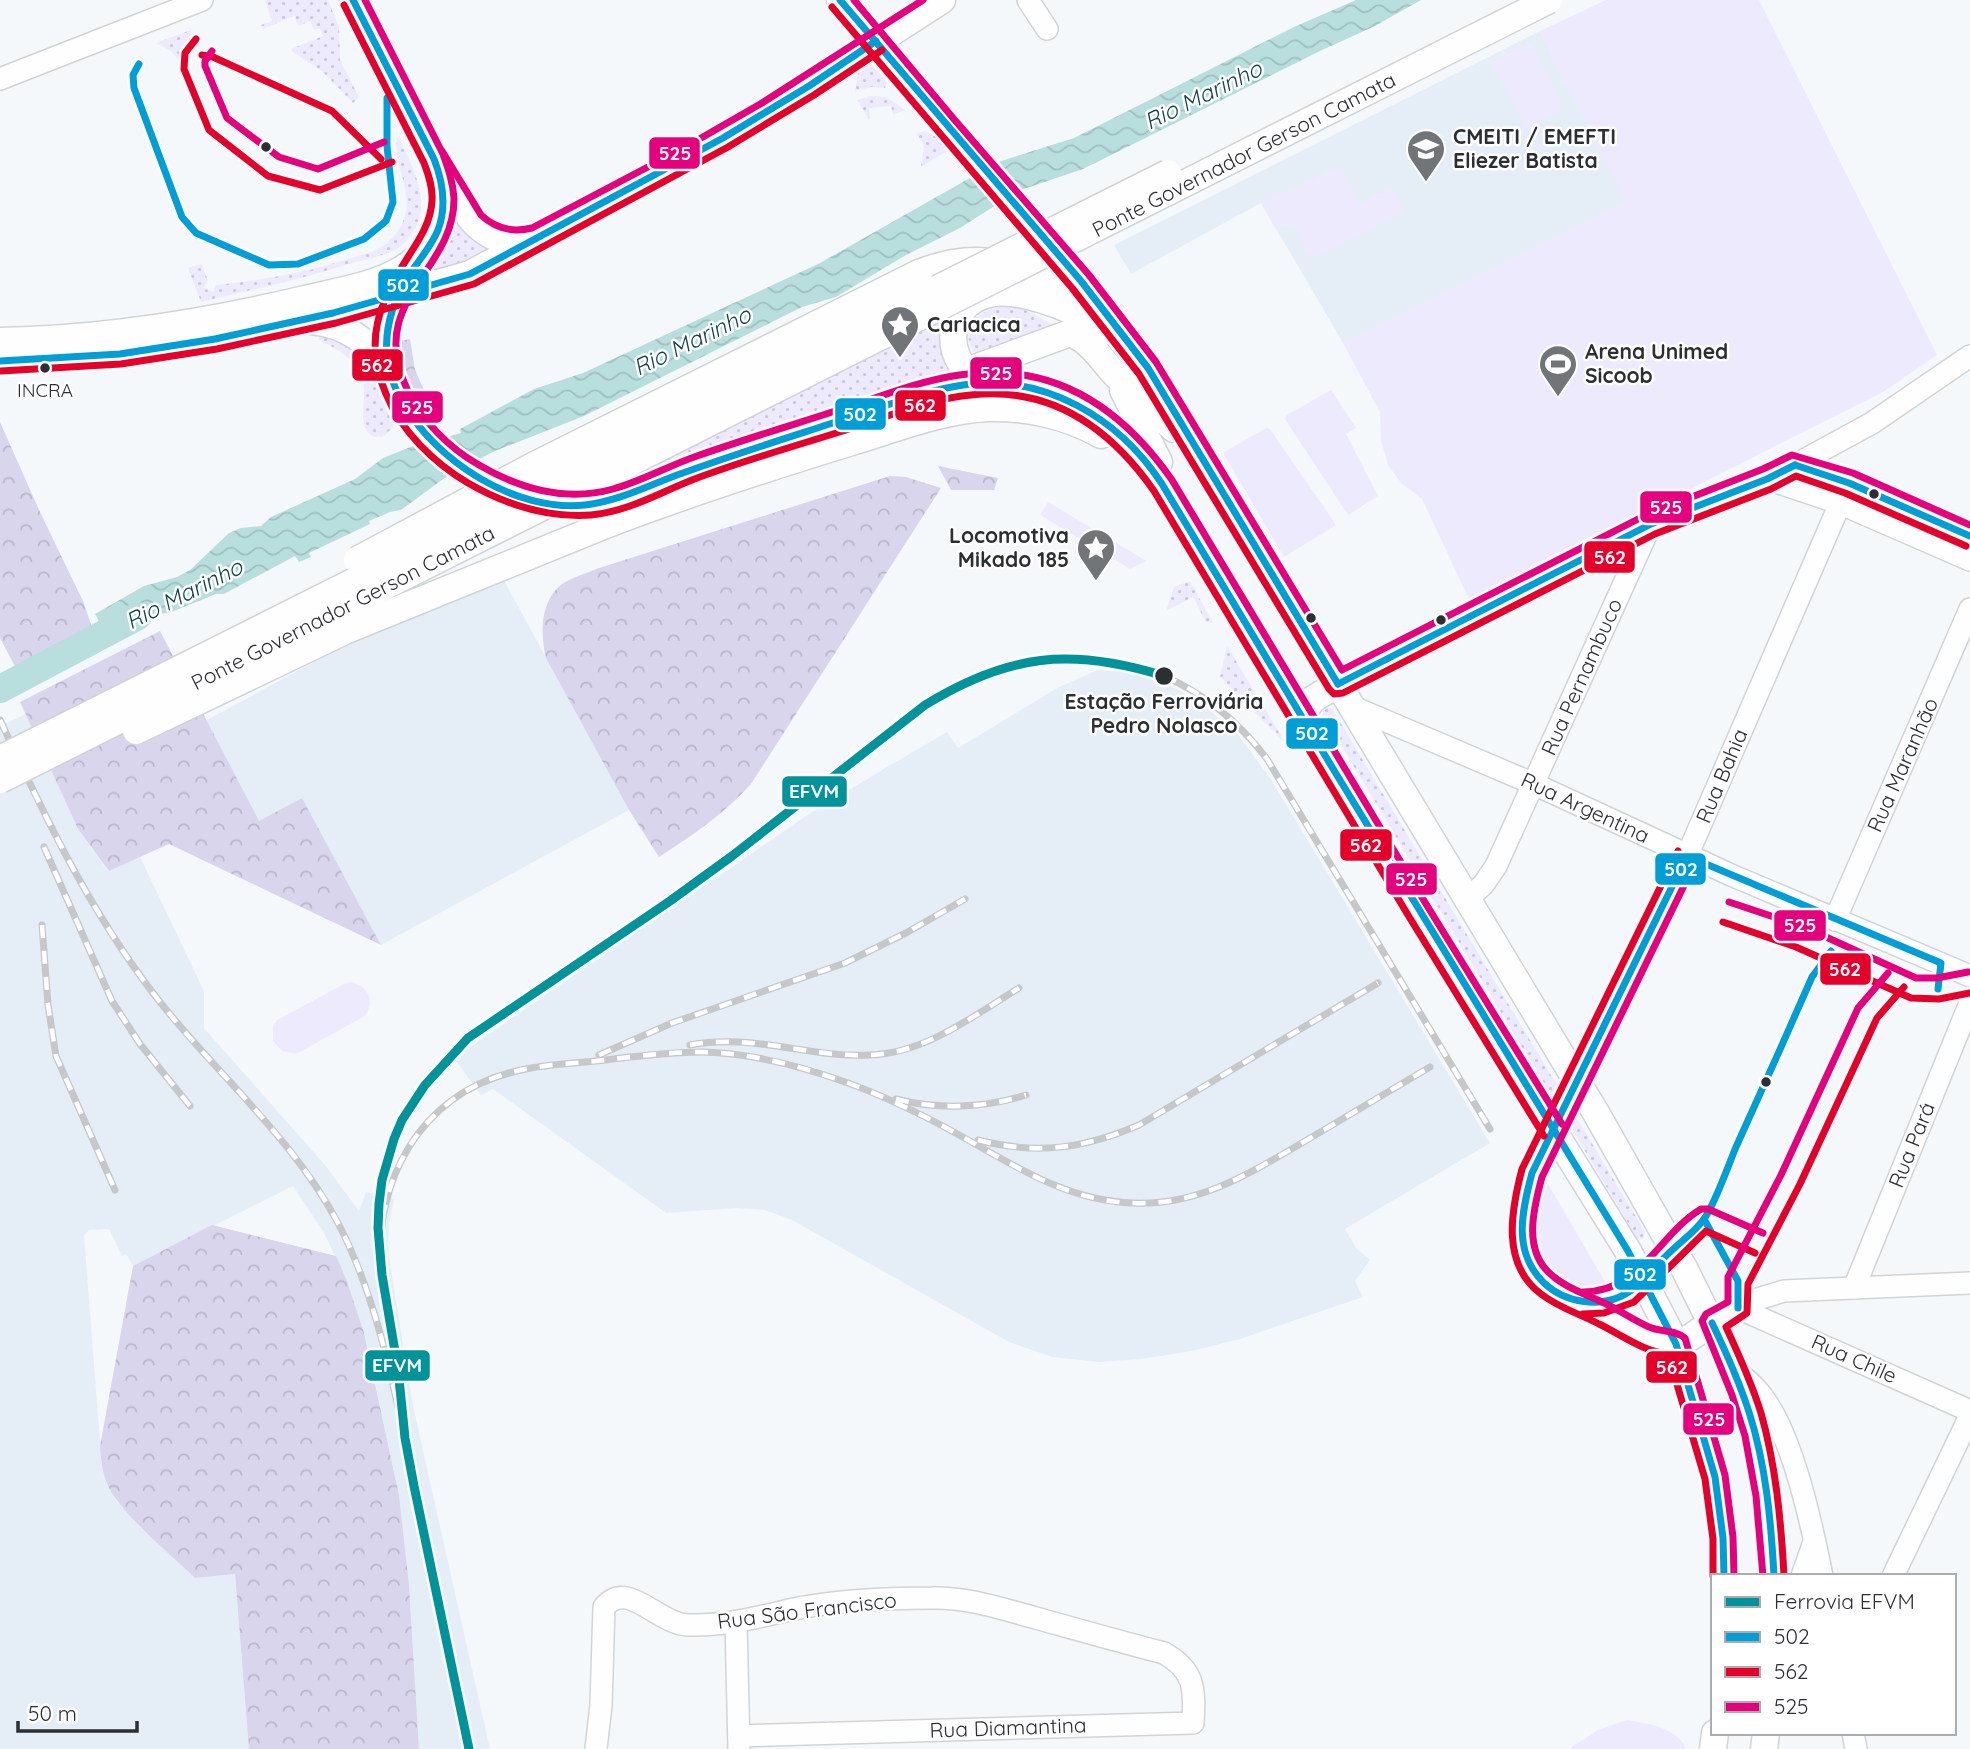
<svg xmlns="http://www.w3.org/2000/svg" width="1970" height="1749" font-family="Quicksand,sans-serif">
	<defs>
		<pattern id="forest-crowns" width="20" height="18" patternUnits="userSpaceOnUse" patternTransform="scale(1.75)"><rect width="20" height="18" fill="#d8d5ec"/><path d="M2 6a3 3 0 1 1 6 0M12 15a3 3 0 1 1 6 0" fill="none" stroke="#bab7cb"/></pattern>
		<pattern id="garden-dots" width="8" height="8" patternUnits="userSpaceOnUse" patternTransform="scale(1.75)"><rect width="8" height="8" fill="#eceafc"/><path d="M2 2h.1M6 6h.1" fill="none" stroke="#cbc9d8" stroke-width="1.8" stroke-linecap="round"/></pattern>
		<pattern id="water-waves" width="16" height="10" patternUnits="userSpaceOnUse" patternTransform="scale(1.75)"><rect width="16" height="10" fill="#b8dfde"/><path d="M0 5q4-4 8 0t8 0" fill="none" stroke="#9ec0bf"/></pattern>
	</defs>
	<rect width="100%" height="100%" fill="#f5f8fb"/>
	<g fill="#e5eef6">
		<path d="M1540,31L1626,202L1354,338L1343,343L1261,203L1131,274L1114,245Z"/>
		<path d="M495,564L629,810L381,945L302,799L259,822L205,721Z"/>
		<path d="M1098,670L1138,672L1177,689L1209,710L1237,733L1272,781L1490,1143L1345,1229L1356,1248L1370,1260L1355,1281L1363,1297L1240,1339L1192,1351L1142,1359L1099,1362L1052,1357L1009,1342L792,1220L765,1210L737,1208L666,1213L493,1089L481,1095L454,1058L809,814L887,767L947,732L958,748L1059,687Z"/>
		<path d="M26,714L78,829L108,871L140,857L204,991V1028L325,1165L359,1211L366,1192L394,1199L389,1226L388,1251L413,1406L490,1749H419L409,1585L399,1495L370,1359L364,1333L347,1281L323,1231L293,1186L133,1266L126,1254L122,1256L109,1229L89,1230L84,1236L102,1466L108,1485L117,1502L195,1578L235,1574L249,1749H0V726Z"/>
	</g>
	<g fill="#eceafc">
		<path d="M1606,0H1759L1937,355L1883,392L1497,586L1469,599L1422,499L1401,483L1388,465L1381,440L1380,412L1343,343L1625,202L1540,31Z"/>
		<path d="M1531,43L1564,109L1526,129L1491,63Z"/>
		<path d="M1341,166L1360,204L1393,187L1405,212L1315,257L1306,254L1295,227L1274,226L1261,203Z"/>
		<path d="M1331,390L1356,428L1346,434L1378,496L1348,515L1285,419L1287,415Z"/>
		<path d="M1266,428L1270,429L1336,525L1284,557L1223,453Z"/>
		<path d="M1048,502L1146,561L1130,569L1040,515Z"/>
		<path d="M352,982C369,987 375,1002 365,1016L296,1054L282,1051L273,1041V1026L277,1020L346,983Z"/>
		<path d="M1548,1184L1611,1292L1604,1296L1571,1287L1558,1280L1534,1248V1225Z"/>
		<path d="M1627,1720C1647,1723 1678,1728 1686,1749H1569L1598,1730Z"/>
	</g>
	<g fill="url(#forest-crowns)">
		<path d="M410,339L415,370L441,427C407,398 407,383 400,341Z"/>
		<path d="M0,422L40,512L83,601L94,633L18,672L0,638Z"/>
		<path d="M938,466L998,478L994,490H951Z"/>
		<path d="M890,476L906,477L941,488L751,784C724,814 693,835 659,857L629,810L546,658C540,634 540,601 562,584C573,577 587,573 599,568Z"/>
		<path d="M160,631L259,821L302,798L381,945L169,844L109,871L78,829L20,702Z"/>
		<path d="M212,1225L336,1256L347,1281L364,1333L399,1495L409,1585L419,1749H249L235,1574L195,1578C173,1556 117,1511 107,1483C102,1471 101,1459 100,1446L133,1266Z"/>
	</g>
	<g fill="url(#garden-dots)">
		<path d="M265,0H328L339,27L340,60L359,97L353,103L323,72L293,52L291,49L323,36L320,28L314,30L310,21L299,26L294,16L263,29L261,25L272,21Z"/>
		<path d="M191,30L184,67L171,51L156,43Z"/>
		<path d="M867,65L876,69L887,83L885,88L871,87L855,91L858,74Z"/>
		<path d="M872,96L887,97L905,110L893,115L891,106L869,108L870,119H868L858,100Z"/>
		<path d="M924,131L937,137L949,150L921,167L924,145L916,134Z"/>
		<path d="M398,137C410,161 427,191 419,219C415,232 406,244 393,251C380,257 365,259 352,263C302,279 252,290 201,302L188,268L201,264L208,280L204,288L213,292L216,285C262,280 304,273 348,259C361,255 376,252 387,243C397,235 404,223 406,211C411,188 391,158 398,137Z"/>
		<path d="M457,207C468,226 474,246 497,250L425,278C444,257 454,235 457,207Z"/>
		<path d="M1006,306L1025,310L1054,325L977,357C956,330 976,309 1006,306Z"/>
		<path d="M947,312L953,373L749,434L624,480Z"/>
		<path d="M319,334C371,343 374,386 394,426L384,436L374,437C354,428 370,395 361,375C352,356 336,349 319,340Z"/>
		<path d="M1190,581L1213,623L1206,622L1193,597L1166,611L1174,587Z"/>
		<path d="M1227,646L1286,744L1220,677Z"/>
		<path d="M1328,706L1333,710L1562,1094L1557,1106L1323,715V709Z"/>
		<path d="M1575,1115L1645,1232L1643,1239L1637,1238L1572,1129Z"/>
		<path d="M1712,1336L1732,1379L1772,1576H1760C1757,1494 1739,1413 1702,1340Z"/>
	</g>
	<path fill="url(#water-waves)" d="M1356,0H1421L1375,26L1320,51L1083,169L1018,191L960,228L906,255L836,297L802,307L584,416L495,451L450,474L401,510L390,512L369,521L370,524L309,553L311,557L299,562L295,556L224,594H216L169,613L145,615L107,636L95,614L144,586L177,577L190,570L229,533L241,528L261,526L271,517L355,479L383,458L413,446L461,433L460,429L534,389L583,373L820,263L998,162L1074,138L1294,27Z"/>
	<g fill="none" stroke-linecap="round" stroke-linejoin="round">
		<path stroke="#b8dfde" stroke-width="28" d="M0,689L138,616"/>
		<defs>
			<g id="minor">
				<path d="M1028,0L1047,29"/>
				<path d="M0,79L202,0"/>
				<path d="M1795,465L1849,483L1970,536"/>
				<path d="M1767,479L1839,503L1970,560"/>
				<path d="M1338,684L1651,524L1767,479L1795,465L1872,423L1970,356"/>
				<path d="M1353,707L1534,784L1731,875L1970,976"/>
				<path d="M1467,899L1483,885L1496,866L1651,524"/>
				<path d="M1835,920L1970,609"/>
				<path d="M1576,1082L1687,856L1849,483"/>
				<path d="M1854,1288L1970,1003"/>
				<path d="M1738,1308L1970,1411"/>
				<path d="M1712,1323L1751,1301L1784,1291L1970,1283"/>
				<path d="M1735,1369C1744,1378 1755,1386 1762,1396C1793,1436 1812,1526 1822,1576"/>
				<path d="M1802,1576L1814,1542"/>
				<path d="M1893,1576L1970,1416"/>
				<path d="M736,1622L739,1749"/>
				<path d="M1853,1733L1856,1749"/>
				<path d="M596,1749L601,1705L604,1607C628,1578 658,1625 689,1625C724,1626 755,1618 789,1610C831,1601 888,1598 932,1598C967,1597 1002,1609 1036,1618C1079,1630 1121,1642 1164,1653C1195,1670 1195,1690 1193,1723L739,1736"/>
			</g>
			<g id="major">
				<path d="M353,0C385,63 414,128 451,187C459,200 467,217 479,227C494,241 515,244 534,238"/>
				<path d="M840,0C881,46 919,96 960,143C1023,218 1092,288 1148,368L1596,1113L1685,1270L1732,1365L1750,1415L1763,1468L1771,1518L1774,1576"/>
				<path d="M434,159C479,257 337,290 402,403C438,464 516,511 588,505C621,502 653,484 684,472C731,455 780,440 828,425C919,396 999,357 1090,411C1142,442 1167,492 1197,542C1229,594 1259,647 1290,699C1402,884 1514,1068 1628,1251L1676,1344L1715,1477L1723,1538L1724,1576"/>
				<path d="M919,273C1004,239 1046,282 1109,331"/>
				<path d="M311,321C345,324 370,341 387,370"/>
				<path d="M0,341C104,339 204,323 305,299C342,290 390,284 418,257"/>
				<path d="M0,361L120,354L215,339L333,313L470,274L723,138L809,86L942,0"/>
				<path d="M974,378L975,368L1070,333C1090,340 1100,358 1114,373C1133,392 1154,410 1174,429"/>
				<path d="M983,382C944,366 942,308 985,295C1011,287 1046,300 1070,310"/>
				<path d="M1123,390L1159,462"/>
				<path d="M603,526C686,494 770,467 855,441C898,428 943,410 988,408C1027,407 1068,416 1101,435"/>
				<path d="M1301,716L1313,699L1338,684"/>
				<path d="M1576,1082C1549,1137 1488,1231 1545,1284C1556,1295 1570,1298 1583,1303C1593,1307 1602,1313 1612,1318C1631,1328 1652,1349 1675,1344C1687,1342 1701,1329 1712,1323"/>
				<path d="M1583,1303C1630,1302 1642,1280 1673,1248"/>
				<path d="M1713,1749L1715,1733"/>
				<path d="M1764,1749L1766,1733"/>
			</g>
		</defs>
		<use href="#minor" stroke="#d1d4d6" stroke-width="24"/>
		<use href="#major" stroke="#d1d4d6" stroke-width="29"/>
		<use href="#minor" stroke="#fefefe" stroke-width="21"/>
		<use href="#major" stroke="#fefefe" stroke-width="26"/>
		<defs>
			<g id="rail">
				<path d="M1164,676C1207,695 1239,722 1267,759L1490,1129"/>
				<path d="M0,720C46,819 89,910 156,997C216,1074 293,1137 339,1225C375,1295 390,1371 407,1447"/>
				<path d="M44,847L112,1001L140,1044L190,1106"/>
				<path d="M42,925L48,1005L56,1056L115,1190"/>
				<path d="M690,1045C754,1033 808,1058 870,1055C926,1053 973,1016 1019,988"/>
				<path d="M599,1055L672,1023L845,963L906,933L965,899"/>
				<path d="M896,1099C938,1110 985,1108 1026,1095"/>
				<path d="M978,1140C1037,1155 1083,1149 1139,1125L1378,983"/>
				<path d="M381,1269C374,1181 420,1097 509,1073C537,1065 567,1064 596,1061C631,1057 666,1052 702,1052C751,1053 801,1066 848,1083C879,1094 921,1114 950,1130C1009,1162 1064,1201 1133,1203C1202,1206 1255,1170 1312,1137C1351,1114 1391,1090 1430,1067"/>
			</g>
		</defs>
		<use href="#rail" stroke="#c6c7c8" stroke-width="7"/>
		<use href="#rail" stroke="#fff" stroke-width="4.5" stroke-dasharray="13" stroke-linecap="butt"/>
		<defs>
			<g id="major-bridge">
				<path d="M357,560L533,466L919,273"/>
				<path d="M136,731L347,630L603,526"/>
				<path d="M0,759L1168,173"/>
				<path d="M0,780L1549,0"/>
			</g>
		</defs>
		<use href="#major-bridge" stroke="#d1d4d6" stroke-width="29" stroke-linecap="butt"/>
		<use href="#major-bridge" stroke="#fefefe" stroke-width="26"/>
		<defs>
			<g id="bus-1">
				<path d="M353,0L434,159C443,182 447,206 438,230C432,245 420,259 411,272C384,314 377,359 403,403C437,462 515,512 585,505C619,501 649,485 680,474C735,454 790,437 845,419C884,407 922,391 963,385C1044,373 1119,418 1162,484L1335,772L1628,1251L1676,1344L1715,1477L1723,1538L1724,1576"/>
				<path d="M840,0L1081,281L1148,368L1338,684"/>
				<path d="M139,64L133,75L134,88L182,217L196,233L269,265L298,264L364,239L386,221L393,202L387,146V98"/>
				<path d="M0,361L120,354L215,339L333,313L470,274L723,138L809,86L876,41"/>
				<path d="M1795,465L1849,483L1970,536"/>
				<path d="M1338,684L1651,524L1767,479L1795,465"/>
				<path d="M1831,951L1812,977C1787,1034 1762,1090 1736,1147C1728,1166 1715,1204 1704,1219C1695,1232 1680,1242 1669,1253C1656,1265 1643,1284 1627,1293C1602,1309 1565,1303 1544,1283C1512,1252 1522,1211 1532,1173L1687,856L1941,963L1938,989"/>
				<path d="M1704,1219L1738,1281V1308"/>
				<path d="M1712,1323C1726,1352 1739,1381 1749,1412C1766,1465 1771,1521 1774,1576"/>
			</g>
			<g id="bus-2">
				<path d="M344,5L424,163C429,176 433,188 432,201C431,222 419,240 408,257C379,303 363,341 386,394C401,431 434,463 468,483C506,505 547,518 591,515C627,512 659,493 692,480C742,461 795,446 846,430C887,417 928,399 971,395C1051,386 1110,428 1154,491L1408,915L1544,1136"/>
				<path d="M832,7L1072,288L1139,374L1329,689L1334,694L1343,693L1655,534L1771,489L1796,476L1845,493L1966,546"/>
				<path d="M196,39L185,53L184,69L209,130L268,176L320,190L392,162"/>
				<path d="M202,55L213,57L332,111L381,159"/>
				<path d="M1,371L121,364L217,349L336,323L474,284L728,147L814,95L882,50"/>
				<path d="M1678,851L1522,1169C1511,1211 1501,1264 1541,1294C1559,1308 1580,1314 1599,1324C1622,1335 1642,1351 1668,1354L1705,1479L1713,1539V1576"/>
				<path d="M1723,922L1796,947L1911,998L1939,999L1970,993"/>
				<path d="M1583,1314L1604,1313L1634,1302L1706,1231L1755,1253"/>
				<path d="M1784,1575C1781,1521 1776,1466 1761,1413C1752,1384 1739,1355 1726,1327L1747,1313L1748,1284L1800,1184L1877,1018L1904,987"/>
			</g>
			<g id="bus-3">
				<path d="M365,0L443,154C448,168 453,182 454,198C455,272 365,300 407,389C422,421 449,448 479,465C520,489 567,502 613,489C642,481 668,466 697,456C748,438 799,423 851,406C885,395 918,382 953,376C1048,359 1119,404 1172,480L1426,904L1562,1124"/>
				<path d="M854,0L953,118L1089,275L1156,362L1342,670L1646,515L1763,469L1792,455L1853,473L1970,525"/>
				<path d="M212,51L205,61V66L227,118L279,157L318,169L384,142"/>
				<path d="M442,151L481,215C496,229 512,233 532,228L682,149L762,103L923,0"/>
				<path d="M1696,861L1542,1177C1533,1210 1522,1253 1554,1277C1568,1289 1586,1294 1602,1302C1618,1309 1633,1320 1649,1327C1660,1332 1676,1330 1685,1338L1725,1475L1733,1537L1734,1576"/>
				<path d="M1729,902L1804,927L1916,978H1937L1968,972"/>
				<path d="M1583,1292C1641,1292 1658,1235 1701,1209H1708L1763,1233"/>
				<path d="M1763,1576L1756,1496L1745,1436L1732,1395L1702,1321L1706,1314L1728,1302V1277L1781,1175L1858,1008L1888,973"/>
			</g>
		</defs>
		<use href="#bus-1" stroke="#fff" stroke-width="12"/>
		<use href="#bus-2" stroke="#fff" stroke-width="12"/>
		<use href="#bus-3" stroke="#fff" stroke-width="12"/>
		<use href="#bus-1" stroke="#009ed6" stroke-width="7"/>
		<use href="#bus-2" stroke="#e4002b" stroke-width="7"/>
		<use href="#bus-3" stroke="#e5007d" stroke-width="7"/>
		<defs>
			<path id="rail-1" d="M469,1749L414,1486L405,1438L398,1369L382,1275L378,1228L379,1204L382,1180L394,1139L402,1120L425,1085L468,1038L670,901L732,856L925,705C1008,654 1071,647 1164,676"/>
		</defs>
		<use href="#rail-1" stroke="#fff" stroke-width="14"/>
		<use href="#rail-1" stroke="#00939a" stroke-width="9"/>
	</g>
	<defs>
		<symbol id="school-pin" viewBox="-11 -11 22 30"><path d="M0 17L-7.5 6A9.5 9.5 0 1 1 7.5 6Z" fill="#727578" stroke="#fff"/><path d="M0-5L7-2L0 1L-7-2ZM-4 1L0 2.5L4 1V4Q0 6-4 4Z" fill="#fff"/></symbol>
		<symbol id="sight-pin" viewBox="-11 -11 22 30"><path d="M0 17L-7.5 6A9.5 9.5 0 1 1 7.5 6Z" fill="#727578" stroke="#fff"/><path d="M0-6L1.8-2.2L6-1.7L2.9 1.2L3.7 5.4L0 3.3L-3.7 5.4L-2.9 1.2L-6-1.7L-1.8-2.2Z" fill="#fff"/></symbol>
		<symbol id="stadium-pin" viewBox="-11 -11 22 30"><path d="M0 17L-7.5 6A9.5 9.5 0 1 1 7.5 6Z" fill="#727578" stroke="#fff"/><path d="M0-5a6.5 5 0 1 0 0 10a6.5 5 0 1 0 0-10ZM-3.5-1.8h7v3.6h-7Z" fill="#fff"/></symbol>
	</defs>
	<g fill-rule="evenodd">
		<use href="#school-pin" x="1404" y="127" width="44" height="60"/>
		<use href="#sight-pin" x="878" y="303" width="44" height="60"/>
		<use href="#stadium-pin" x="1536" y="342" width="44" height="60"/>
		<use href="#sight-pin" x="1074" y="526" width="44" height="60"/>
	</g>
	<g fill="#2c2f32" stroke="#fff" stroke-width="2.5">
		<circle cx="266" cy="147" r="6"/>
		<circle cx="45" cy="368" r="6"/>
		<circle cx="1874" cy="494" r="6"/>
		<circle cx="1311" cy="618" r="6"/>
		<circle cx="1441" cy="620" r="6"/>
		<circle cx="1164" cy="676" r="10"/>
		<circle cx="1766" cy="1082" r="6"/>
	</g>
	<g text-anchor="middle" stroke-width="5" stroke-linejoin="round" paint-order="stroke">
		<g font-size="19" fill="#2c2f32" stroke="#fff">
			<text x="45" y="397">INCRA</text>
		</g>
		<g font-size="21" font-weight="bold" fill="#2c2f32" stroke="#fff" text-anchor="start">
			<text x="1453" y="144">CMEITI / EMEFTI<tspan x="1453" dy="24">Eliezer Batista</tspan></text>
			<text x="927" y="332">Cariacica</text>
			<text x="1585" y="359">Arena Unimed<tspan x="1585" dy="24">Sicoob</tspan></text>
			<text x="1069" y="543" text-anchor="end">Locomotiva<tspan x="1069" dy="24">Mikado 185</tspan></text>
		</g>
		<g font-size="21" fill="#2c2f32" stroke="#fff">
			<text transform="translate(1244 155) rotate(-27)" y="7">Ponte Governador Gerson Camata</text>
			<text transform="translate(343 608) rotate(-27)" y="7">Ponte Governador Gerson Camata</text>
			<text transform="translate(1582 677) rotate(-66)" y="7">Rua Pernambuco</text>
			<text transform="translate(1903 765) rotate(-66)" y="7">Rua Maranhão</text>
			<text transform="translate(1722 776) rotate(-67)" y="7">Rua Bahia</text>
			<text transform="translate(1585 808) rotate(25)" y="7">Rua Argentina</text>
			<text transform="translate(1912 1145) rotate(-68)" y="7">Rua Pará</text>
			<text transform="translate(1854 1359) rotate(24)" y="7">Rua Chile</text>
			<text transform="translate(807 1611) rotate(-7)" y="7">Rua São Francisco</text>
			<text transform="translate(1008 1728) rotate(-2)" y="7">Rua Diamantina</text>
		</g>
		<g font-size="21" font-weight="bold" fill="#2c2f32" stroke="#fff">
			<text x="1164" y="709">Estação Ferroviária<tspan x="1164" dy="24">Pedro Nolasco</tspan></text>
		</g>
		<g font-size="23" font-style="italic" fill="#154645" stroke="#fff">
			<text transform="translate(1203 95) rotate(-26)" y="8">Rio Marinho</text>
			<text transform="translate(692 341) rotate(-26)" y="8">Rio Marinho</text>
			<text transform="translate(184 594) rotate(-27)" y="8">Rio Marinho</text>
		</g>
	</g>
	<g stroke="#fff" stroke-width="2.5">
		<rect x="648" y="136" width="53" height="34" rx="7" fill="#e5007d"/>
		<rect x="377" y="268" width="53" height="34" rx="7" fill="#009ed6"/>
		<rect x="351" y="348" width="53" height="34" rx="7" fill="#e4002b"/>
		<rect x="969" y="356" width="54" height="34" rx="7" fill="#e5007d"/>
		<rect x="894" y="389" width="53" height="33" rx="7" fill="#e4002b"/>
		<rect x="391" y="390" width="53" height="34" rx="7" fill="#e5007d"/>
		<rect x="834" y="397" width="53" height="34" rx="7" fill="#009ed6"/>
		<rect x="1639" y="490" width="54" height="34" rx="7" fill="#e5007d"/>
		<rect x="1583" y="540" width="53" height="34" rx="7" fill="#e4002b"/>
		<rect x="1285" y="717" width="54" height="33" rx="7" fill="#009ed6"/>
		<rect x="781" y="775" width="67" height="33" rx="7" fill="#00939a"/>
		<rect x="1339" y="828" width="54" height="34" rx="7" fill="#e4002b"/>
		<rect x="1654" y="852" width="53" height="34" rx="7" fill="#009ed6"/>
		<rect x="1385" y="862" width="53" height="34" rx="7" fill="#e5007d"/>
		<rect x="1773" y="909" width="54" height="33" rx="7" fill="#e5007d"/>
		<rect x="1819" y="952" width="53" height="34" rx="7" fill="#e4002b"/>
		<rect x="1613" y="1258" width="54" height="33" rx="7" fill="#009ed6"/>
		<rect x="364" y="1349" width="67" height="33" rx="7" fill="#00939a"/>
		<rect x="1645" y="1350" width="53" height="34" rx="7" fill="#e4002b"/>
		<rect x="1682" y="1402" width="53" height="34" rx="7" fill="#e5007d"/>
	</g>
	<g font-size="19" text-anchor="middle" font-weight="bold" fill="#fff">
		<text x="675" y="160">525</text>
		<text x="403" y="292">502</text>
		<text x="377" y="372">562</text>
		<text x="996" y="380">525</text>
		<text x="920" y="412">562</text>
		<text x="417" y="414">525</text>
		<text x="860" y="421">502</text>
		<text x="1666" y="514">525</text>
		<text x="1610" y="564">562</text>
		<text x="1312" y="740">502</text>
		<text x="814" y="798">EFVM</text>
		<text x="1366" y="852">562</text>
		<text x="1681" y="876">502</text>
		<text x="1411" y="886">525</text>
		<text x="1800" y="932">525</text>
		<text x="1845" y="976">562</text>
		<text x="1640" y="1281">502</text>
		<text x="397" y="1372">EFVM</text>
		<text x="1672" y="1374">562</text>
		<text x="1709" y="1426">525</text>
	</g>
	<rect x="1711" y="1574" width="245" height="161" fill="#ffffff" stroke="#abacad" stroke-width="2"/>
	<rect x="1725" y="1597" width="35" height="10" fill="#00939a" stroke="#abacad" stroke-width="2"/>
	<text x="1774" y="1609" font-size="21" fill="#2c2f32">Ferrovia EFVM</text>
	<rect x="1725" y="1632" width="35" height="10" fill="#009ed6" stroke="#abacad" stroke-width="2"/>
	<text x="1774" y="1644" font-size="21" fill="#2c2f32">502</text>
	<rect x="1725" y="1667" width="35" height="10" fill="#e4002b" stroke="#abacad" stroke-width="2"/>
	<text x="1774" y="1679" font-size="21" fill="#2c2f32">562</text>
	<rect x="1725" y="1702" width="35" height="10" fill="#e5007d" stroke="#abacad" stroke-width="2"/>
	<text x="1774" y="1714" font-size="21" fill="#2c2f32">525</text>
	<path d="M18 1721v10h119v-10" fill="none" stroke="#2c2f32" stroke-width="3.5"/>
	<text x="28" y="1721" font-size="21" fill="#2c2f32" stroke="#ffffff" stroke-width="5" paint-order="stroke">50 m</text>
</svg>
